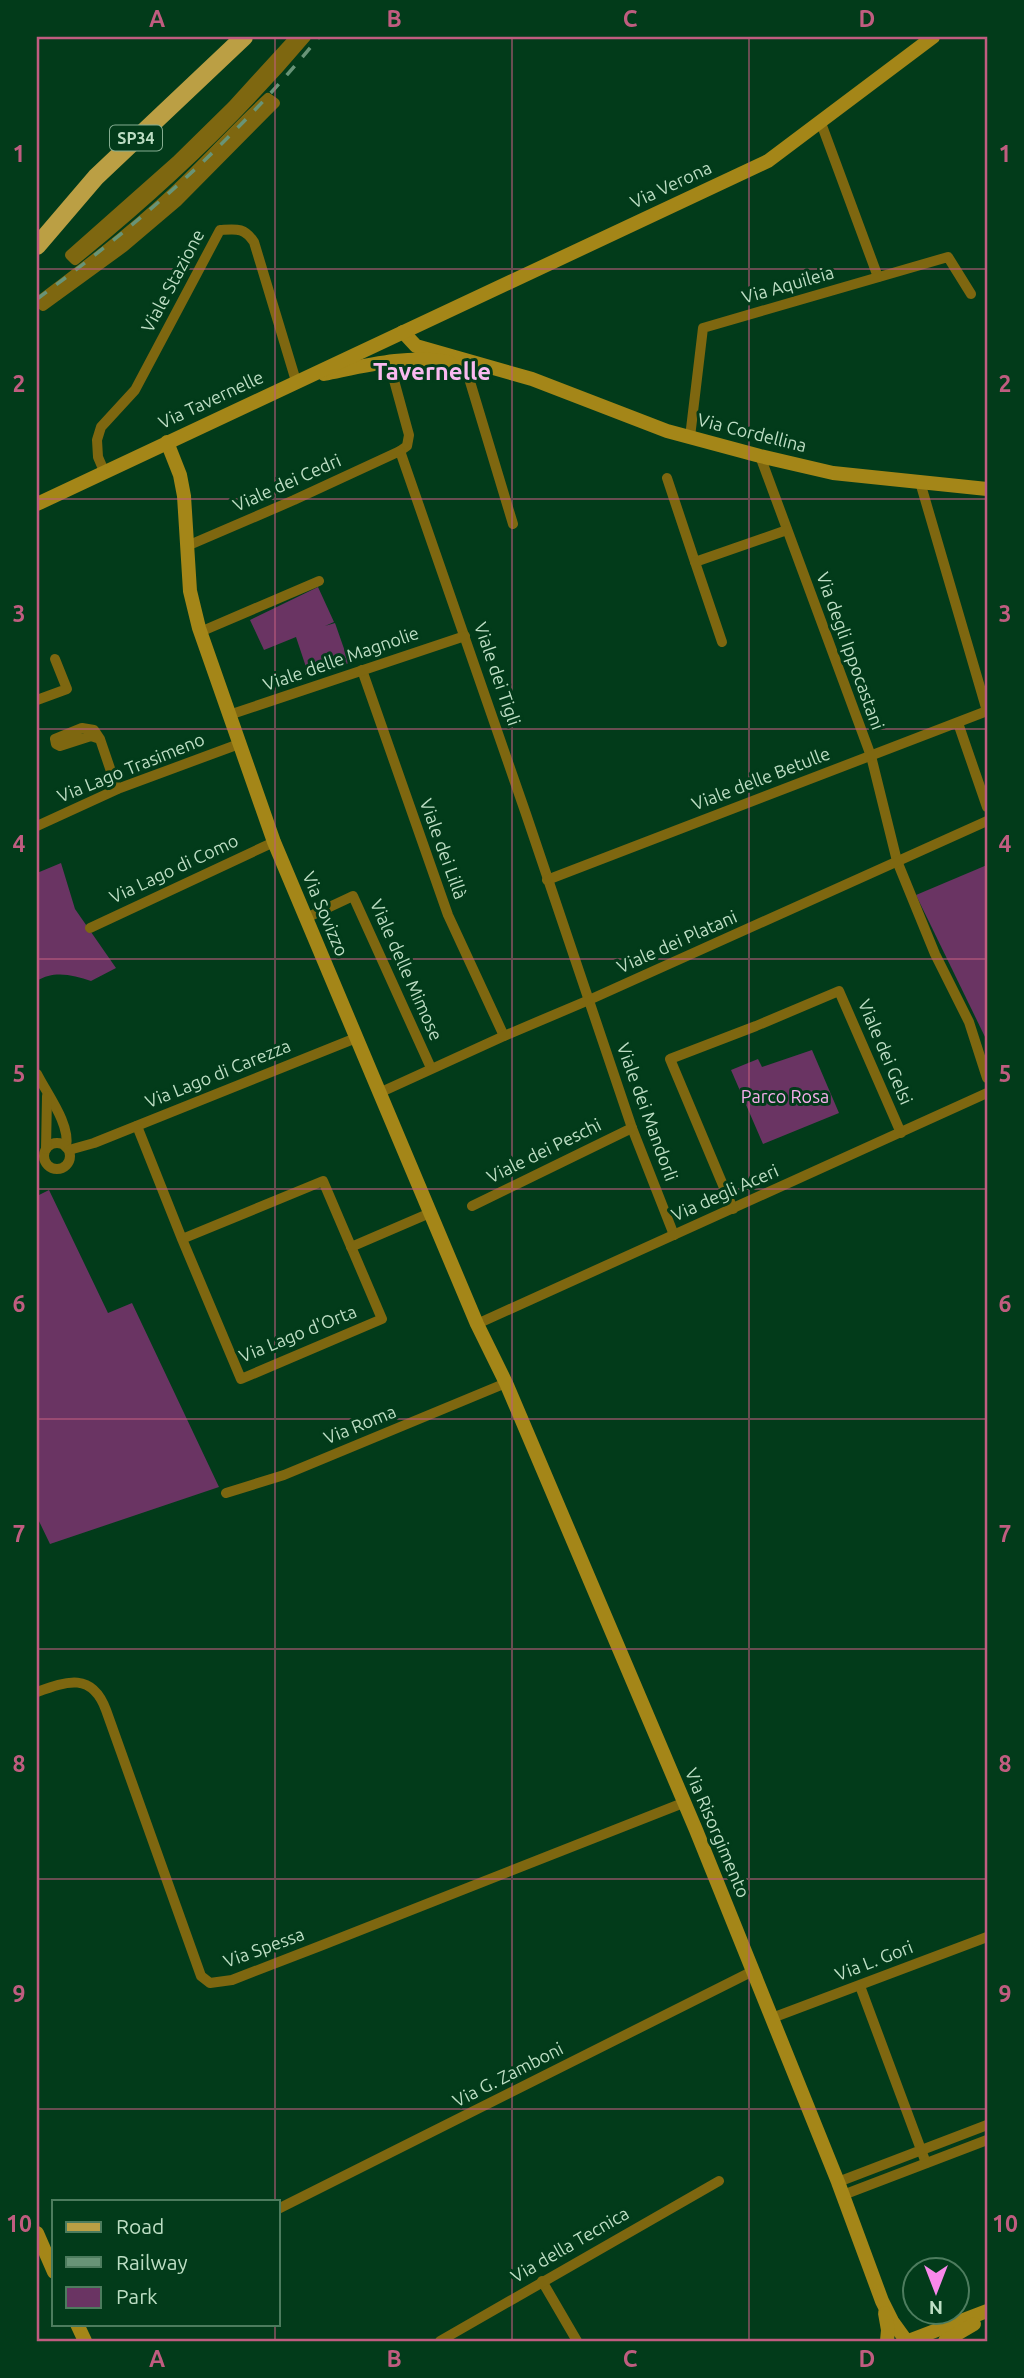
<svg xmlns="http://www.w3.org/2000/svg" width="1024" height="2378" font-family="Ubuntu,sans-serif">
	<rect width="100%" height="100%" fill="#023b1a"/>
	<g fill="#6a3463">
		<path d="M318,587L334,622L325,626L335,623L349,663L309,676L296,637L264,650L250,620Z"/>
		<path d="M61,863L75,909L116,968L91,981C73,975 54,970 37,981V873Z"/>
		<path d="M987,865V1041L916,895Z"/>
		<path d="M812,1050L839,1113L763,1144L731,1070L758,1059L762,1067Z"/>
		<path d="M49,1190L108,1313L132,1303L219,1487L50,1544L37,1517V1196Z"/>
	</g>
	<g fill="none" stroke-linecap="round" stroke-linejoin="round">
		<g stroke="#7e6710" stroke-width="10">
			<path d="M295,37L232,106L176,161L70,255L75,260C159,192 237,119 306,37"/>
			<path d="M268,98L275,103L177,202L124,247L43,306L39,301C83,268 128,234 169,196C203,165 234,129 268,98Z"/>
			<path d="M821,123L878,277"/>
			<path d="M389,362L409,435L407,446L400,451L526,814L632,1128L674,1235"/>
			<path d="M465,365L513,524"/>
			<path d="M690,437L703,328L948,257L971,294"/>
			<path d="M760,456L871,756L897,861L935,954L969,1022L987,1078"/>
			<path d="M104,471L98,457L97,440L101,427L135,390L220,230C236,229 244,227 254,242L296,381"/>
			<path d="M667,478L695,562L787,530"/>
			<path d="M920,482L987,711"/>
			<path d="M187,546L294,500L400,451"/>
			<path d="M695,562L722,642"/>
			<path d="M200,632L319,581"/>
			<path d="M362,670L448,915L504,1036"/>
			<path d="M37,700L67,689L55,659"/>
			<path d="M229,715L465,636"/>
			<path d="M958,723L987,807"/>
			<path d="M100,739L91,736L60,746L56,744L55,739L82,728L94,730L100,739L117,789"/>
			<path d="M37,826L120,788L239,744"/>
			<path d="M547,880L987,711"/>
			<path d="M306,918L353,896L431,1068"/>
			<path d="M90,928L274,842"/>
			<path d="M37,1074C47,1094 71,1125 66,1147"/>
			<path d="M379,1093L504,1036L589,1000L987,821"/>
			<path d="M137,1126L182,1239L241,1379L382,1319L323,1181L182,1239"/>
			<circle cx="57" cy="1156" r="13"/>
			<path d="M46,1149L47,1096"/>
			<path d="M69,1150L94,1143L356,1038"/>
			<path d="M472,1206L632,1128"/>
			<path d="M733,1209L670,1059L756,1026L839,991L901,1133"/>
			<path d="M351,1247L430,1213"/>
			<path d="M477,1324L987,1093"/>
			<path d="M226,1493L284,1475L506,1383"/>
			<path d="M37,1692C67,1681 92,1672 106,1710L201,1976L210,1983L232,1980L320,1946L683,1803"/>
			<path d="M860,1986L926,2163"/>
			<path d="M772,2018L987,1937"/>
			<path d="M838,2182L987,2125"/>
			<path d="M843,2195L987,2140"/>
			<path d="M278,2209L753,1971"/>
			<path d="M542,2281L577,2341"/>
			<path d="M440,2341L719,2181"/>
		</g>
		<g stroke="#a48618" stroke-width="14">
			<path d="M403,332L416,346L532,379L667,431L760,456L833,473L987,489"/>
			<path d="M324,374C364,366 408,354 449,362"/>
			<path d="M167,442L180,475L184,496L190,591L199,628L274,842L477,1324L506,1383L696,1830L838,2182L882,2301L892,2321L905,2339"/>
			<path d="M37,504L768,161L933,37"/>
			<path d="M37,2233L54,2272"/>
			<path d="M885,2313L888,2330L887,2341"/>
			<path d="M77,2324L85,2341"/>
			<path d="M911,2340L987,2311"/>
			<path d="M945,2341L974,2324"/>
		</g>
		<path stroke="#bb9f44" stroke-width="18" d="M37,246L96,177L244,37"/>
		<path stroke="#689477" stroke-width="3.5" stroke-dasharray="12 12" stroke-linecap="butt" d="M37,299C141,223 238,137 319,37"/>
	</g>
	<path fill="none" stroke="#c05d80" stroke-width="2" stroke-opacity="0.55" d="M275,37V2201M512,37V2341M749,37V2341M37,269H987M37,499H987M37,729H987M37,959H987M37,1189H987M37,1419H987M37,1649H987M37,1879H987M37,2109H987M275,2324V2341"/>
	<g text-anchor="middle" stroke-width="6" stroke-linejoin="round" paint-order="stroke">
		<rect fill="#023b1a" stroke="#85ad91" stroke-width="2" x="110" y="125.5" width="52" height="25" rx="5"/>
		<g font-size="16" font-weight="bold" fill="#bddec4">
			<text x="136" y="144">SP34</text>
		</g>
		<g font-size="18" fill="#bddec4" stroke="#023b1a">
			<text transform="translate(671 185) rotate(-25)" y="6">Via Verona</text>
			<text transform="translate(173 281) rotate(-62)" y="6">Viale Stazione</text>
			<text transform="translate(788 285) rotate(-16)" y="6">Via Aquileia</text>
			<text transform="translate(211 400) rotate(-25)" y="6">Via Tavernelle</text>
			<text transform="translate(752 433) rotate(14)" y="6">Via Cordellina</text>
			<text transform="translate(287 483) rotate(-24)" y="6">Viale dei Cedri</text>
			<text transform="translate(850 651) rotate(70)" y="6">Via degli Ippocastani</text>
			<text transform="translate(341 659) rotate(-19)" y="6">Viale delle Magnolie</text>
			<text transform="translate(497 674) rotate(71)" y="6">Viale dei Tigli</text>
			<text transform="translate(131 768) rotate(-22)" y="6">Via Lago Trasimeno</text>
			<text transform="translate(761 779) rotate(-21)" y="6">Viale delle Betulle</text>
			<text transform="translate(443 849) rotate(70)" y="6">Viale dei Lillà</text>
			<text transform="translate(174 869) rotate(-25)" y="6">Via Lago di Como</text>
			<text transform="translate(325 914) rotate(67)" y="6">Via Sovizzo</text>
			<text transform="translate(677 942) rotate(-24)" y="6">Viale dei Platani</text>
			<text transform="translate(406 970) rotate(66)" y="6">Viale delle Mimose</text>
			<text transform="translate(885 1052) rotate(67)" y="6">Viale dei Gelsi</text>
			<text transform="translate(218 1074) rotate(-22)" y="6">Via Lago di Carezza</text>
			<text transform="translate(647 1112) rotate(70)" y="6">Viale dei Mandorli</text>
			<text transform="translate(544 1151) rotate(-26)" y="6">Viale dei Peschi</text>
			<text transform="translate(725 1193) rotate(-24)" y="6">Via degli Aceri</text>
			<text transform="translate(298 1334) rotate(-22)" y="6">Via Lago d'Orta</text>
			<text transform="translate(360 1425) rotate(-22)" y="6">Via Roma</text>
			<text transform="translate(717 1833) rotate(67)" y="6">Via Risorgimento</text>
			<text transform="translate(264 1948) rotate(-20)" y="6">Via Spessa</text>
			<text transform="translate(874 1961) rotate(-21)" y="6">Via L. Gori</text>
			<text transform="translate(508 2075) rotate(-27)" y="6">Via G. Zamboni</text>
			<text transform="translate(570 2245) rotate(-30)" y="6">Via della Tecnica</text>
		</g>
		<g font-size="18" fill="#f8afed" stroke="#023b1a">
			<text x="785" y="1103">Parco Rosa</text>
		</g>
		<g font-size="24" font-weight="bold" fill="#f9baf0" stroke="#023b1a">
			<text x="432" y="380">Tavernelle</text>
		</g>
	</g>
	<rect width="1024" height="2378" fill="none" stroke="#023b1a" stroke-width="77"/>
	<rect x="52" y="2200" width="228" height="126" fill="#023b1a" stroke="#4d7c5e" stroke-width="2"/>
	<rect x="66" y="2222" width="35" height="10" fill="#bb9f44" stroke="#4d7c5e" stroke-width="2"/>
	<text x="116" y="2234" font-size="21" fill="#bddec4">Road</text>
	<rect x="66" y="2257" width="35" height="10" fill="#689477" stroke="#4d7c5e" stroke-width="2"/>
	<text x="116" y="2270" font-size="21" fill="#bddec4">Railway</text>
	<rect x="66" y="2287" width="35" height="21" fill="#6a3463" stroke="#4d7c5e" stroke-width="2"/>
	<text x="116" y="2304" font-size="21" fill="#bddec4">Park</text>
	<g transform="translate(936 2291) rotate(180)"><circle r="33" fill="#023b1a" stroke="#4d7c5e" stroke-width="2"/>
	<path d="M0-5L12 26L0 18L-12 26Z" fill="#f888ea"/>
	<text y="-10" font-size="19" font-weight="bold" text-anchor="middle" fill="#bddec4">N</text>
	</g>
	<rect x="38" y="38" width="948" height="2302" fill="none" stroke="#c05d80" stroke-width="2.5"/>
	<g font-size="23" text-anchor="middle" font-weight="bold" fill="#c05d80">
		<text x="157" y="27">A</text>
		<text x="394" y="27">B</text>
		<text x="630" y="27">C</text>
		<text x="867" y="27">D</text>
		<text x="19" y="162">1</text>
		<text x="1005" y="162">1</text>
		<text x="19" y="392">2</text>
		<text x="1005" y="392">2</text>
		<text x="19" y="622">3</text>
		<text x="1005" y="622">3</text>
		<text x="19" y="852">4</text>
		<text x="1005" y="852">4</text>
		<text x="19" y="1082">5</text>
		<text x="1005" y="1082">5</text>
		<text x="19" y="1312">6</text>
		<text x="1005" y="1312">6</text>
		<text x="19" y="1542">7</text>
		<text x="1005" y="1542">7</text>
		<text x="19" y="1772">8</text>
		<text x="1005" y="1772">8</text>
		<text x="19" y="2002">9</text>
		<text x="1005" y="2002">9</text>
		<text x="19" y="2232">10</text>
		<text x="1005" y="2232">10</text>
		<text x="157" y="2367">A</text>
		<text x="394" y="2367">B</text>
		<text x="630" y="2367">C</text>
		<text x="867" y="2367">D</text>
	</g>
</svg>
